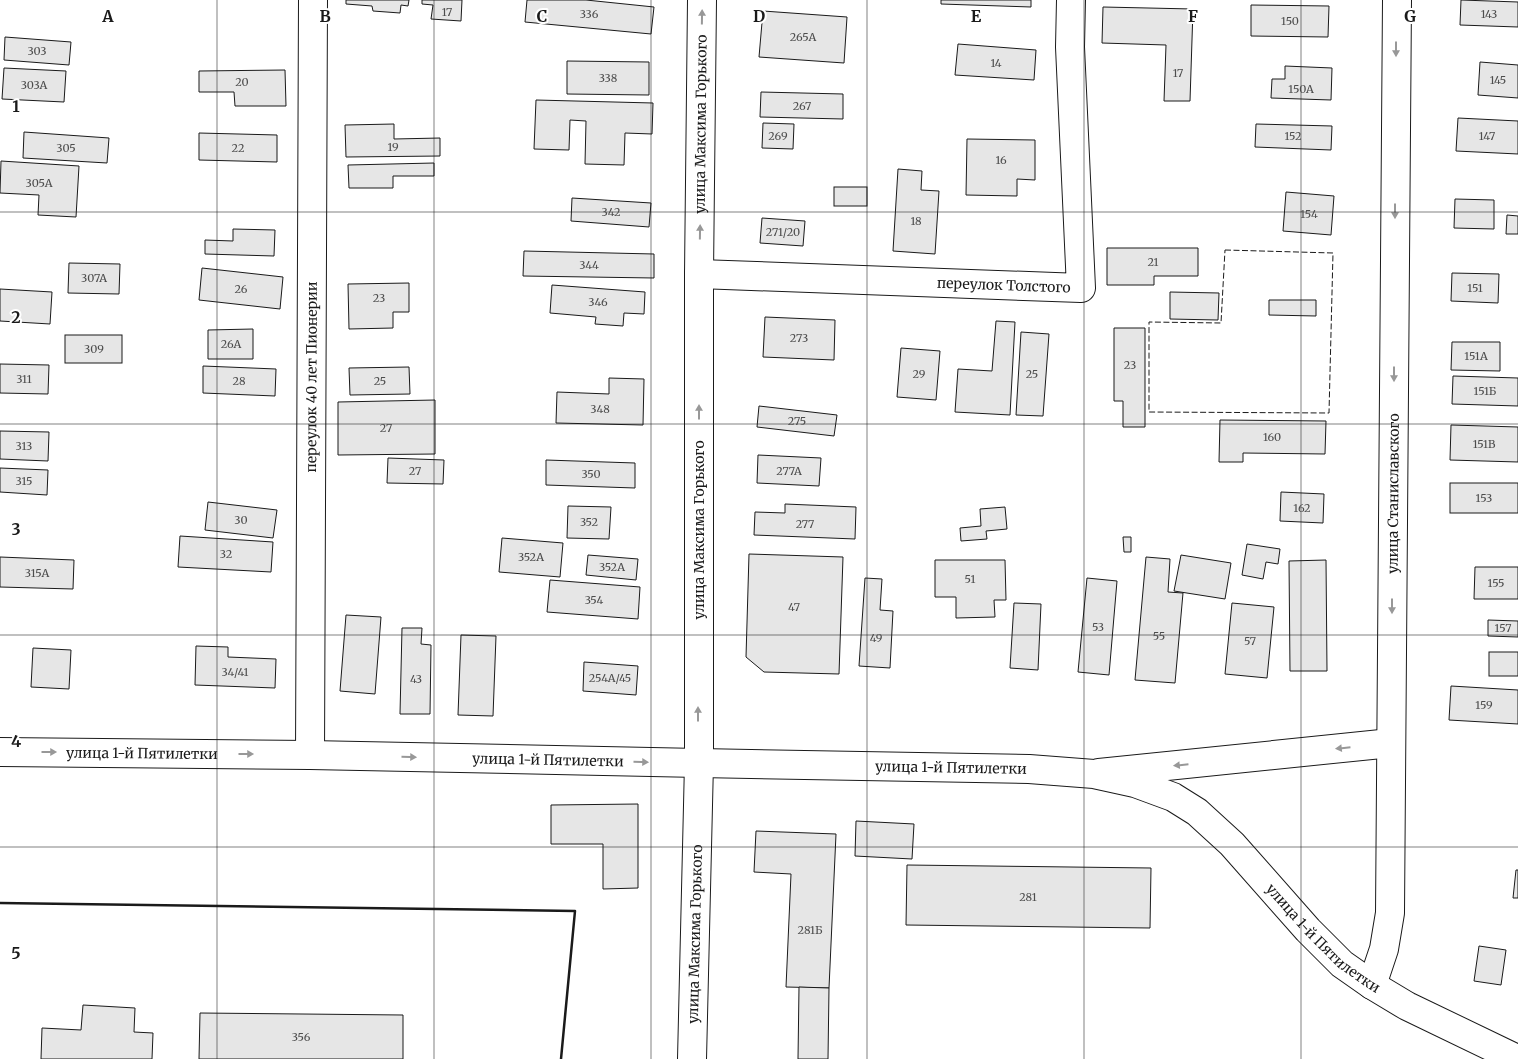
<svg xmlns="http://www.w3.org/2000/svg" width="1518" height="1059" font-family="Merriweather,serif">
	<rect width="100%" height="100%" fill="#fff"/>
	<g fill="#e6e6e6" stroke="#1a1a1a">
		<path d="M346,0H409L408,6L401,5L400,13L373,11L372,6L346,4Z"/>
		<path d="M422,0H462L461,21L431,19L433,5L422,4Z"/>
		<path d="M527,0H586L654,7L651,34L525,22Z"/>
		<path d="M941,0H1031V7L941,4Z"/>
		<path d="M1461,0L1518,2V27L1460,25Z"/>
		<path d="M1251,5L1329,6L1328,37L1251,36Z"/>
		<path d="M1103,7L1193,9L1190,101H1164L1166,45L1102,43Z"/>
		<path d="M763,11L847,17L844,63L759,57Z"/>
		<path d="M5,37L71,42L69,65L4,60Z"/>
		<path d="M958,44L1036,50L1034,80L955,75Z"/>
		<path d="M567,61L649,62V95L567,94Z"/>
		<path d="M1480,62L1518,65V98L1478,95Z"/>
		<path d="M1285,66L1332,68L1331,100L1271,98L1272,79H1285Z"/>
		<path d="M4,68L66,71L64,102L2,99Z"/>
		<path d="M285,70L286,106H235L234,92H199V71Z"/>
		<path d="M761,92L843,94V119L760,117Z"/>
		<path d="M536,100L653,103L652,134L625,133L624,165L585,164L586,121L570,120L569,150L534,149Z"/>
		<path d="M1458,118L1518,121V154L1456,151Z"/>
		<path d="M763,123L794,124L793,149L762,148Z"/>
		<path d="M394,124V139L440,138V156L346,157L345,125Z"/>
		<path d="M1256,124L1332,126L1331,150L1255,147Z"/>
		<path d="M24,132L109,138L107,163L23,158Z"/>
		<path d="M199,133L277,135V162L199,160Z"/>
		<path d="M967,139L1035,140V180L1017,179V196L966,195Z"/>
		<path d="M1,161L79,166L76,217L38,215L39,195L0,193Z"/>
		<path d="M434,163V176H393V188H349L348,165Z"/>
		<path d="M898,169L922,171L921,190L939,191L935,254L893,251Z"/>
		<rect x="834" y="187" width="33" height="19"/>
		<path d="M1286,192L1334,196L1331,235L1283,231Z"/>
		<path d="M572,198L651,203L649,227L571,221Z"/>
		<path d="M1455,199L1494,200V229L1454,228Z"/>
		<path d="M1507,215L1518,216V234H1506Z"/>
		<path d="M762,218L805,221L803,246L760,243Z"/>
		<path d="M233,229L275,230L274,256L205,254V240L233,241Z"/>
		<path d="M1107,248H1198V276H1154V285H1107Z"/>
		<path d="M524,251L654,254V278L523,276Z"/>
		<path d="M69,263L120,264L119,294L68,293Z"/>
		<path d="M202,268L283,277L280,309L199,300Z"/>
		<path d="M1452,273L1499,274L1498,303L1451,301Z"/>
		<path d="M409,283V312H393V328L349,329L348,284Z"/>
		<path d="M552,285L645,292L644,314L624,313L623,326L595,324L596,317L550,313Z"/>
		<path d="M0,289L52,292L50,324L0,321Z"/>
		<path d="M1170,292L1219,293L1218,320L1170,319Z"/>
		<path d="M1269,300H1316V316L1269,315Z"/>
		<path d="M765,317L835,320L834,360L763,357Z"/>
		<path d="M996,321L1015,322L1010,415L955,412L958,369L992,371Z"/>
		<path d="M1114,328H1145V427H1123V401H1114Z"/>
		<path d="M253,329V359H208V330Z"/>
		<path d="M1021,332L1049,334L1043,416L1016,415Z"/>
		<rect x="65" y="335" width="57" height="28"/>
		<path d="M1452,342H1500V371L1451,370Z"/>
		<path d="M901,348L940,351L936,400L897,397Z"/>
		<path d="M0,364L49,365L48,394L0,393Z"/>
		<path d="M203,366L276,369L275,396L203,393Z"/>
		<path d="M409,367L410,394L350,395L349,368Z"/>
		<path d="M1453,376L1518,378V406L1452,404Z"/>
		<path d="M609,378L644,379L643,425L556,423L557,392L609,394Z"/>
		<path d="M435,400V454L338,455V402Z"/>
		<path d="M759,406L837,415L834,436L757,427Z"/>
		<path d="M1220,420L1326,421L1325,454L1243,453V462H1219Z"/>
		<path d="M1451,425L1518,427V462L1450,460Z"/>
		<path d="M0,431L49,432L48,461L0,459Z"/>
		<path d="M758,455L821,458L819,486L757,483Z"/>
		<path d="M388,458L444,460L443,484L387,483Z"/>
		<path d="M546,460L635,463V488L546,485Z"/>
		<path d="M0,468L48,470L47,495L0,492Z"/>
		<rect x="1450" y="483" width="68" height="30"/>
		<path d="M1281,492L1324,494L1323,523L1280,521Z"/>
		<path d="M208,502L277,510L273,538L205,530Z"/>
		<path d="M785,504L856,507L855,539L754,535L755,512L785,513Z"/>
		<path d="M568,506L611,507L609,539L567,538Z"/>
		<path d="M1005,507L1007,529L986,531L987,539L961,541L960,528L981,526L980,509Z"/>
		<path d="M180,536L273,542L271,572L178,567Z"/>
		<path d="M1123,537H1131V552H1124Z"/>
		<path d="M502,538L563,543L560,577L499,572Z"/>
		<path d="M1247,544L1280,549L1278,564L1266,562L1263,579L1242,575Z"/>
		<path d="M749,554L843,557L839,674L764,672L746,657Z"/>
		<path d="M588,555L638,559L636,580L586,575Z"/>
		<path d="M1181,555L1231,563L1225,599L1174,591Z"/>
		<path d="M0,557L74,560L73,589L0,587Z"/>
		<path d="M1146,557L1170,559L1168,592L1183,593L1175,683L1135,680Z"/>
		<path d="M935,560H1005L1006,600H994L995,617L956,618V597H935Z"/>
		<path d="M1326,560L1327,671H1290L1289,561Z"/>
		<path d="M1475,567H1518V599H1474Z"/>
		<path d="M865,578L882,579L880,610L893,611L890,668L859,666Z"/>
		<path d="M1087,578L1117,581L1109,675L1078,672Z"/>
		<path d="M550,580L640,587L638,619L547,612Z"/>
		<path d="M1014,603L1041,604L1038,670L1010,668Z"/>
		<path d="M1232,603L1274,607L1267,678L1225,674Z"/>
		<path d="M346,615L381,617L375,694L340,691Z"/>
		<path d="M1488,620L1518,621V637L1488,636Z"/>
		<path d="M402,628H422L421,644L431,645L430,714H400Z"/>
		<path d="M461,635L496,636L493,716L458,715Z"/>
		<path d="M196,646L228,647V657L276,659L275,688L195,685Z"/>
		<path d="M33,648L71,650L69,689L31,687Z"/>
		<rect x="1489" y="652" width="29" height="24"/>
		<path d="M584,662L638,666L636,695L583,691Z"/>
		<path d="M1451,686L1518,690V724L1449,720Z"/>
		<path d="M638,804V888L603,889V844H551V805Z"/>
		<path d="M856,821L914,824L912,859L855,856Z"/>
		<path d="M756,831L836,834L829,988L786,987L791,874L754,872Z"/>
		<path d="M907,865L1151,868L1150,928L906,925Z"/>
		<path d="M1516,870H1518V898H1513Z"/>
		<path d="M1479,946L1506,950L1501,985L1474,981Z"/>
		<path d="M799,987L829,988L828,1059H798Z"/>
		<path d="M83,1005L135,1008L134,1032L153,1033L152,1059H41L42,1028L81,1030Z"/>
		<path d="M200,1013L403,1015V1059H199Z"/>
	</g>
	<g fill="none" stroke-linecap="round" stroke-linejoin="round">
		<defs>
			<g id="minor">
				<path id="s1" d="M699,274L1081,288L1070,47L1071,0"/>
				<path id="s2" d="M310,755L313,0"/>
				<path d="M1099,773L1391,743"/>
				<path id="s3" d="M1372,985L1384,949L1390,913L1397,0"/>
			</g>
			<g id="tertiary">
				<path id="s4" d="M699,763L1029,769L1094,774L1135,783L1173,797L1197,812L1232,844L1308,930L1342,964L1372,985L1407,1006L1517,1059"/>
			</g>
			<g id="secondary">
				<path id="s5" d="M0,752L310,755L699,763"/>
				<path id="s6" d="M692,1059L699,763V274L702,0"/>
			</g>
		</defs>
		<use href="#minor" stroke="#1a1a1a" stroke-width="30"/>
		<use href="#tertiary" stroke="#1a1a1a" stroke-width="30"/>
		<use href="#secondary" stroke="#1a1a1a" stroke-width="30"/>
		<use href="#minor" stroke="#fff" stroke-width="28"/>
		<use href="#tertiary" stroke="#fff" stroke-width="28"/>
		<use href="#secondary" stroke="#fff" stroke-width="28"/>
		<path stroke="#1a1a1a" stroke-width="1" stroke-dasharray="6 2.5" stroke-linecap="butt" d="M1225,250L1333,253L1329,413L1149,412V322L1221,323Z"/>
		<path stroke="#1a1a1a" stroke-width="2.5" d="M0,903L575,911L561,1059"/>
	</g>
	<defs><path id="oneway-solid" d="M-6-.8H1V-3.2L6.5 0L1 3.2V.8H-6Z" transform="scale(1.25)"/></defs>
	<g fill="#989898">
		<use href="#oneway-solid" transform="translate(702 17) rotate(-89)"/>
		<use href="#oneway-solid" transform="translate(1396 49) rotate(90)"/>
		<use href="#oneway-solid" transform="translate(1395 211) rotate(90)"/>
		<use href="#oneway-solid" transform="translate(700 232) rotate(-89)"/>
		<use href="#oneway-solid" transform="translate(1394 374) rotate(90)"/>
		<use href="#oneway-solid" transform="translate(699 412) rotate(-90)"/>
		<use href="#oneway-solid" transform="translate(1392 606) rotate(90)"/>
		<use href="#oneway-solid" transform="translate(698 714) rotate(-90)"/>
		<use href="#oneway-solid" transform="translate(1343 748) rotate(174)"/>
		<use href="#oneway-solid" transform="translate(49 752)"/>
		<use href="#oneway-solid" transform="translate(246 754)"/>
		<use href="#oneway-solid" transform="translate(409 757) rotate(1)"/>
		<use href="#oneway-solid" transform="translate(641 762) rotate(1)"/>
		<use href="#oneway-solid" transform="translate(1181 765) rotate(174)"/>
	</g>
	<path fill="none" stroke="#1a1a1a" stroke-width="1" stroke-opacity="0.55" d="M217,0V1059M434,0V1059M651,0V1059M867,0V1059M1084,0V1059M1301,0V1059M0,212H1518M0,424H1518M0,635H1518M0,847H1518"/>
	<g text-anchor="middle" stroke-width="4" stroke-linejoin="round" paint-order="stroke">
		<g font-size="11" fill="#4d4d4d">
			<text x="447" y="16">17</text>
			<text x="589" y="18">336</text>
			<text x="1489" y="18">143</text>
			<text x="1290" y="25">150</text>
			<text x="803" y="41">265А</text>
			<text x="37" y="55">303</text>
			<text x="996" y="67">14</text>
			<text x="1178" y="77">17</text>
			<text x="608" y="82">338</text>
			<text x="1498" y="84">145</text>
			<text x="242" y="86">20</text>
			<text x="34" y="89">303А</text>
			<text x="1301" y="93">150А</text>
			<text x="802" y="110">267</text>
			<text x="778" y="140">269</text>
			<text x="1293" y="140">152</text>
			<text x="1487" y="140">147</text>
			<text x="393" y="151">19</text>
			<text x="66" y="152">305</text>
			<text x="238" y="152">22</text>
			<text x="1001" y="164">16</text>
			<text x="39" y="187">305А</text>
			<text x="611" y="216">342</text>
			<text x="1309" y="218">154</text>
			<text x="916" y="225">18</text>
			<text x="783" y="236">271/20</text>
			<text x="1153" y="266">21</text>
			<text x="589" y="269">344</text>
			<text x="94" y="282">307А</text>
			<text x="1475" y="292">151</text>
			<text x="241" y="293">26</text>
			<text x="379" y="302">23</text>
			<text x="598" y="306">346</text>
			<text x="799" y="342">273</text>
			<text x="231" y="348">26А</text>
			<text x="94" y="353">309</text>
			<text x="1476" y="360">151А</text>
			<text x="1130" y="369">23</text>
			<text x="919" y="378">29</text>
			<text x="1032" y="378">25</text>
			<text x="24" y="383">311</text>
			<text x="239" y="385">28</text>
			<text x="380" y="385">25</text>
			<text x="1485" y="395">151Б</text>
			<text x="600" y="413">348</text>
			<text x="797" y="425">275</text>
			<text x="386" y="432">27</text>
			<text x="1272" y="441">160</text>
			<text x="1484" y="448">151В</text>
			<text x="24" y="450">313</text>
			<text x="415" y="475">27</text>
			<text x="789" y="475">277А</text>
			<text x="591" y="478">350</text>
			<text x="24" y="485">315</text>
			<text x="1484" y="502">153</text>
			<text x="1302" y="512">162</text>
			<text x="241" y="524">30</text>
			<text x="589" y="526">352</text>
			<text x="805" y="528">277</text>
			<text x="226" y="558">32</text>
			<text x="531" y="561">352А</text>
			<text x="612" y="571">352А</text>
			<text x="37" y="577">315А</text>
			<text x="970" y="583">51</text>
			<text x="1496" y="587">155</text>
			<text x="594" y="604">354</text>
			<text x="794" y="611">47</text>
			<text x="1098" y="631">53</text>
			<text x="1503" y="632">157</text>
			<text x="1159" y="640">55</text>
			<text x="876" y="642">49</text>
			<text x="1250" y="645">57</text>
			<text x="235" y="676">34/41</text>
			<text x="610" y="682">254А/45</text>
			<text x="416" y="683">43</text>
			<text x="1484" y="709">159</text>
			<text x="1028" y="901">281</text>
			<text x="810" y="934">281Б</text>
			<text x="301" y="1041">356</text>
		</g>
		<g font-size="14" fill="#1a1a1a" stroke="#fff">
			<text dy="5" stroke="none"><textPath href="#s6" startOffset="935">улица Максима Горького</textPath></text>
			<text dy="5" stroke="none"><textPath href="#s1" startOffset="305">переулок Толстого</textPath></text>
			<text dy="5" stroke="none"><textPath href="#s2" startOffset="378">переулок 40 лет Пионерии</textPath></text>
			<text dy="5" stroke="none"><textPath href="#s3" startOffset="494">улица Станиславского</textPath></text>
			<text transform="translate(699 530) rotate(-90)" y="5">улица Максима Горького</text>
			<text dy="5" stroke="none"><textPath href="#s5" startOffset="142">улица 1-й Пятилетки</textPath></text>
			<text dy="5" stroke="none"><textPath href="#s5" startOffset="548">улица 1-й Пятилетки</textPath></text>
			<text dy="5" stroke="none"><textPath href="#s4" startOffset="252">улица 1-й Пятилетки</textPath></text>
			<text dy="5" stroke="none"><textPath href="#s6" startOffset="125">улица Максима Горького</textPath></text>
			<text dy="5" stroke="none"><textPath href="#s4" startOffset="685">улица 1-й Пятилетки</textPath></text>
		</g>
	</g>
	<g font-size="16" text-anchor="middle" font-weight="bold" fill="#1a1a1a" stroke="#fff" stroke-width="4" stroke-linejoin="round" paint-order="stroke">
		<text x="108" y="22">A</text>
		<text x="325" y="22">B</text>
		<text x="542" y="22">C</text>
		<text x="759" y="22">D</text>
		<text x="976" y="22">E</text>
		<text x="1193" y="22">F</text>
		<text x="1410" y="22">G</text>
		<text x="16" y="112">1</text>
		<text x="16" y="323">2</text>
		<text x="16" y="535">3</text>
		<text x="16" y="747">4</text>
		<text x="16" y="959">5</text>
	</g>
</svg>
